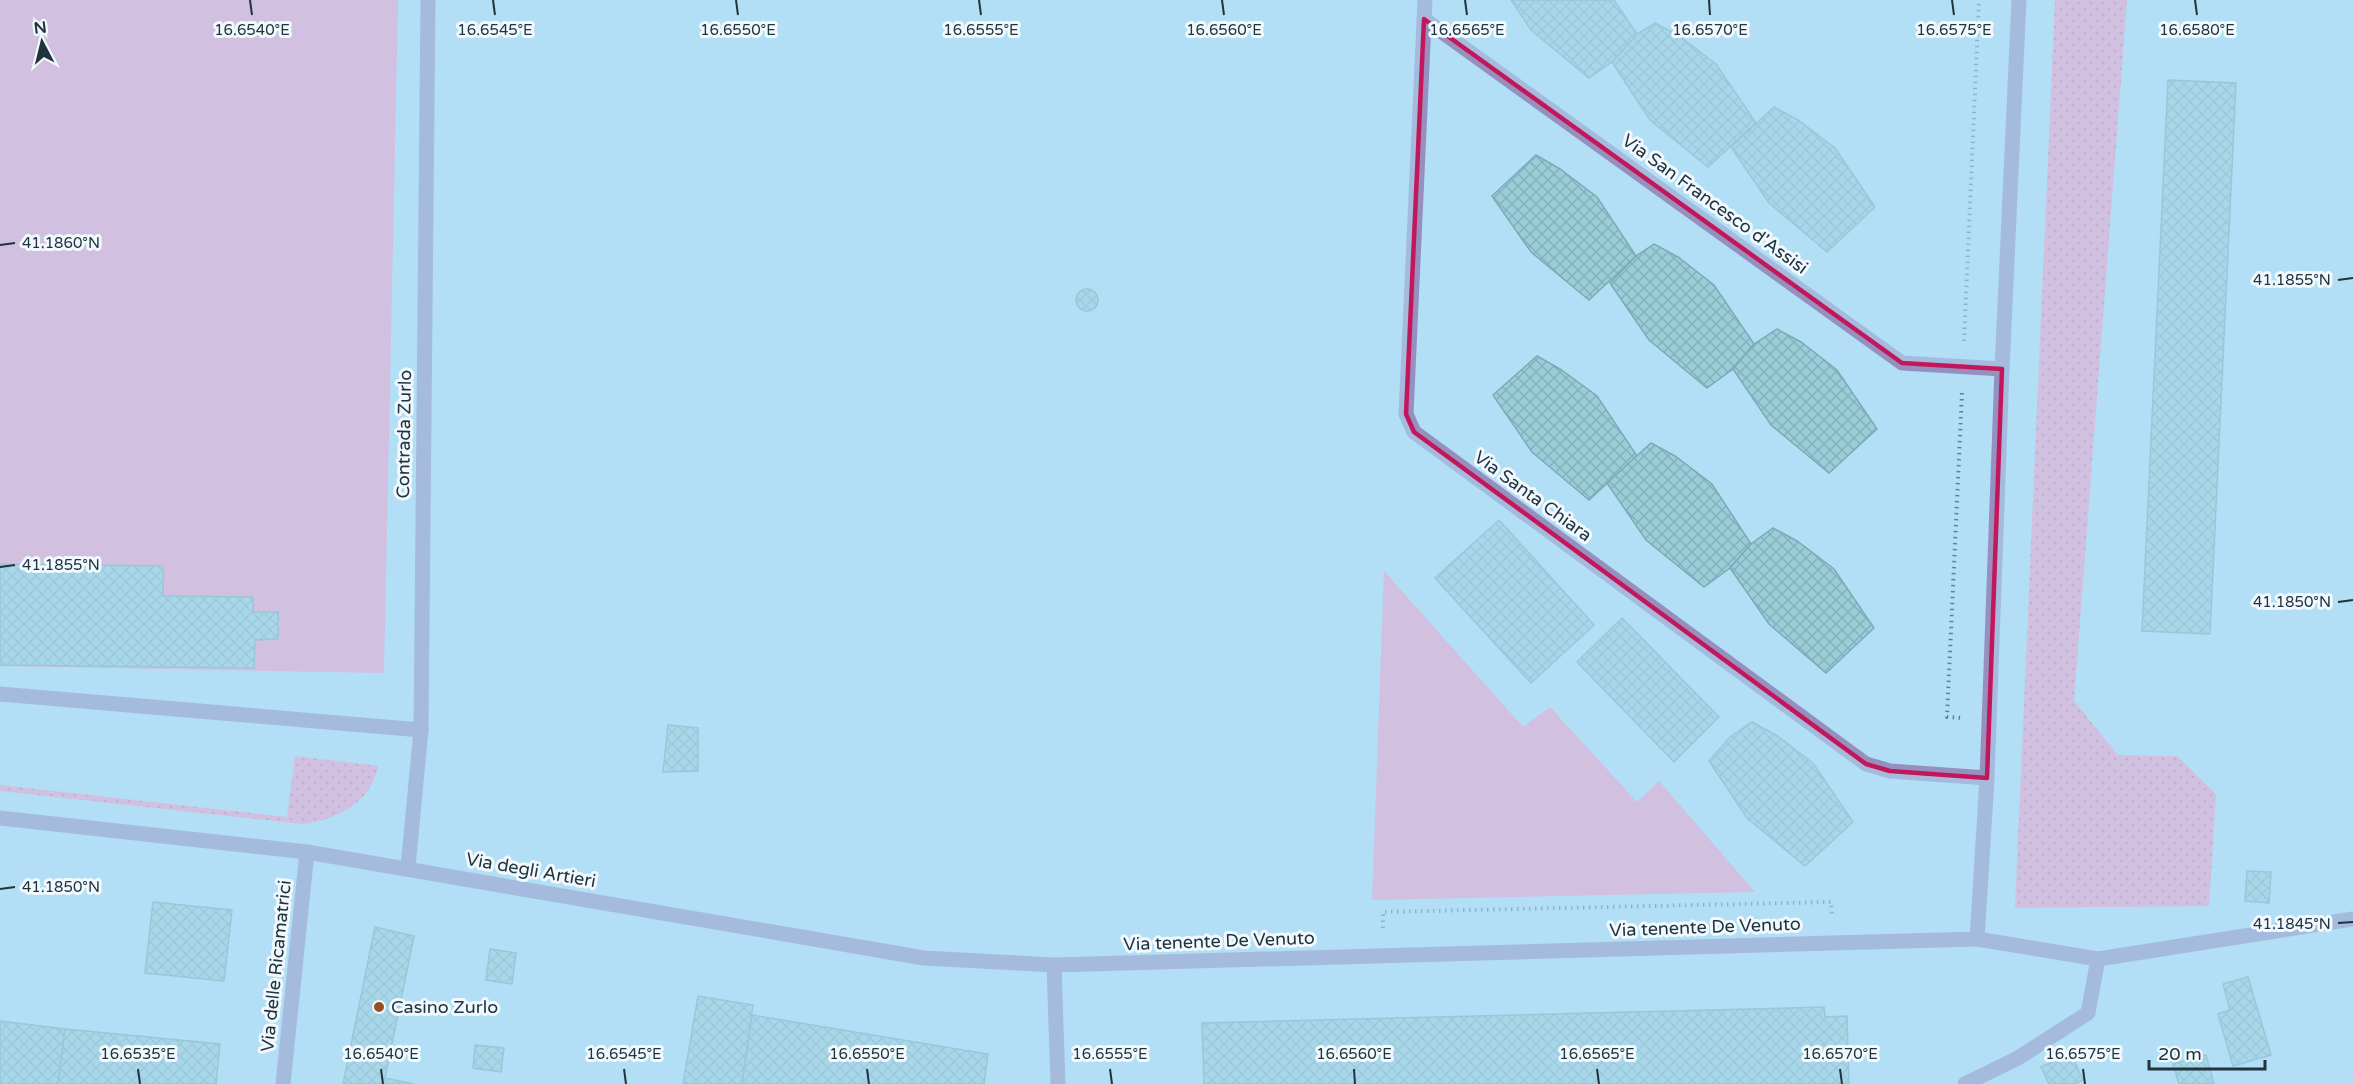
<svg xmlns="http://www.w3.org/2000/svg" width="2353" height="1084" font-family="'Varela Round',sans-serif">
	<defs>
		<pattern id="grass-dots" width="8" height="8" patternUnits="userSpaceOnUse" patternTransform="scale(1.5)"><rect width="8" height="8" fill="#f59bc5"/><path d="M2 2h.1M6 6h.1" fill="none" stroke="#c67fa1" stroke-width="1.8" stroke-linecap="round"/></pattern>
		<pattern id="building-cross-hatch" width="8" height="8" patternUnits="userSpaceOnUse" patternTransform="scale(1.5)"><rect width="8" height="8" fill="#99ced8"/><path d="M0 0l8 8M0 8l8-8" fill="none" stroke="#84b1ba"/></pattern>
	</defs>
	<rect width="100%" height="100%" fill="#b2dff6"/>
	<g fill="url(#grass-dots)">
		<path d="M2055,0H2127L2074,701L2118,755L2177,756L2216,794L2209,906L2015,908Z"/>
		<path d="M295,756L378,766C372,801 337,820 303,824L0,791V785L287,817Z"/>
	</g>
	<g fill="#f59bc5">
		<path d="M0,0H398L384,673L0,666Z"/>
		<path d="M1384,571L1523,727L1550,707L1637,802L1659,781L1755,892L1372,900Z"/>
	</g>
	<g fill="url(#building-cross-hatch)" stroke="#78acb6" stroke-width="1.5">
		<path d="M1511,0H1614L1637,34L1612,62L1589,78L1531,30Z"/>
		<path d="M1655,23L1679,36L1716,64L1756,123L1708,167L1650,120L1612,62L1637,34Z"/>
		<path d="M2168,80L2236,83L2210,634L2142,631Z"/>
		<path d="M1774,107L1798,120L1835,148L1875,207L1827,252L1769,203L1731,147Z"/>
		<path d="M1536,155L1560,169L1597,197L1636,256L1589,300L1531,252L1492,196Z"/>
		<path d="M1654,244L1678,257L1714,285L1754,344L1733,369L1707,388L1649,340L1610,283L1636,256Z"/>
		<circle cx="1087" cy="300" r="11"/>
		<path d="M1777,329L1801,342L1837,370L1877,429L1829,473L1771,425L1733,369L1754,344Z"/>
		<path d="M1537,356L1560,369L1597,396L1637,456L1589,500L1532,452L1493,395Z"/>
		<path d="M1651,443L1675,456L1712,484L1751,544L1730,568L1704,587L1646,540L1607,483Z"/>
		<path d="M1499,520L1594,625L1531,683L1435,578Z"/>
		<path d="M1773,528L1797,541L1834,569L1874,628L1826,673L1769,624L1730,568L1751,544Z"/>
		<path d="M0,564L163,566V596L253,597V612H278V639L255,640L254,668L0,665Z"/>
		<path d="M1622,618L1719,717L1674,762L1577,662Z"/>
		<path d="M1752,722L1776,735L1813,763L1853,822L1805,866L1747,818L1709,761L1730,737Z"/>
		<path d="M668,725L698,728V771L663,772Z"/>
		<path d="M2247,871L2271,872L2269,903L2245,901Z"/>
		<path d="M153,902L232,910L224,981L145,973Z"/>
		<path d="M375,927L414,936L385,1078L414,1084H343Z"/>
		<path d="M490,949L516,953L512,984L486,980Z"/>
		<path d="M2248,977L2271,1055L2233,1066L2218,1014L2230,1010L2223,984Z"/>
		<path d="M698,996L753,1005L742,1084H683Z"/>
		<path d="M1824,1007L1825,1017L1847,1016L1849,1084H1204L1202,1023Z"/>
		<path d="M752,1015L988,1054L984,1084H742Z"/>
		<path d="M0,1021L65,1029L58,1084H0Z"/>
		<path d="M65,1029L220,1044L216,1084H58Z"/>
		<path d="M475,1045L504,1048L501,1072L473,1068Z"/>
		<path d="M2071,1054L2083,1080L2075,1084H2049L2041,1067Z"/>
		<path d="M2206,1055L2214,1084H2179L2173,1064Z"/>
	</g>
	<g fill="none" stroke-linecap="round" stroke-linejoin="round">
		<g stroke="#638291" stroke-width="4" stroke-dasharray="1.5 4.5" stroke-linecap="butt">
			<path d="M1964,341L1979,0"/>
			<path d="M1962,393L1947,717L1964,718"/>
			<path d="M1383,928V912L1831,902L1832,916"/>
		</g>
		<path stroke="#9690bf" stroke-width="15" d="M0,694L421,730"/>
		<g stroke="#9690bf" stroke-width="15">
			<path d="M1425,0L1406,414L1414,432L1866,764L1890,771L1987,778"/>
			<path d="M1424,19L1902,363L2002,369"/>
			<path d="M0,818L307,852L924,958L1054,965L1977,939L2098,959L2353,919"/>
			<path d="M408,867L421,730L428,0"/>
			<path d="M1977,939L1987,778L2002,369L2019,0"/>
			<path d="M1054,965L1058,1084"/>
			<path d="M283,1084L307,852"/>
			<path d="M1965,1084L2018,1058L2088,1013L2098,959"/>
		</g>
	</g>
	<path d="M0 0H2353V1084H0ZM1424,19L1902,363L2002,369L1987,778L1890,771L1866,764L1414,432L1406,414Z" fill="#b2dff6" fill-opacity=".55" fill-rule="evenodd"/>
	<path fill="none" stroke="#c2185b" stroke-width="4.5" stroke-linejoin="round" d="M1424,19L1902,363L2002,369L1987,778L1890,771L1866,764L1414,432L1406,414Z"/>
	<path fill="none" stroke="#21333c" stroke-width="2" d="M250,0L252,15M493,0L495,15M736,0L738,15M979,0L981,15M1222,0L1224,15M1465,0L1467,15M1709,0L1710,15M1952,0L1954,15M2195,0L2197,15M0,245L15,243M2338,280L2353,278M0,567L15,565M2338,602L2353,600M0,889L15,887M2338,923L2353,922M138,1069L140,1084M381,1069L383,1084M624,1069L626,1084M867,1069L869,1084M1110,1069L1112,1084M1354,1069L1355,1084M1597,1069L1599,1084M1840,1069L1842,1084M2083,1069L2085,1084"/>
	<circle fill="#955025" stroke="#f1f9fe" stroke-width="2" cx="379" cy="1007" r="6"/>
	<g text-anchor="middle" stroke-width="6" stroke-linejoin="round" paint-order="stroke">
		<g font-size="18" fill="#21333c" stroke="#f1f9fe">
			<text transform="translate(1715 204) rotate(36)" y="6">Via San Francesco d'Assisi</text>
			<text transform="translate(404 434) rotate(-89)" y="6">Contrada Zurlo</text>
			<text transform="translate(1533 496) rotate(36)" y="6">Via Santa Chiara</text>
			<text transform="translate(531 870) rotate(10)" y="6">Via degli Artieri</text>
			<text transform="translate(1705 927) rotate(-2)" y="6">Via tenente De Venuto</text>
			<text transform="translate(1219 941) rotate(-2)" y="6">Via tenente De Venuto</text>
			<text transform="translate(276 966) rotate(-84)" y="6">Via delle Ricamatrici</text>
		</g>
		<g font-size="18" fill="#21333c" stroke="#f1f9fe" text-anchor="start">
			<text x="391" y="1013">Casino Zurlo</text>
		</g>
	</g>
	<g font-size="15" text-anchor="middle" fill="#21333c" stroke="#f1f9fe" stroke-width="6" stroke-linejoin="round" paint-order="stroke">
		<text x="252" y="35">16.6540°E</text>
		<text x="495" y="35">16.6545°E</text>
		<text x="738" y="35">16.6550°E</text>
		<text x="981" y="35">16.6555°E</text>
		<text x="1224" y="35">16.6560°E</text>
		<text x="1467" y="35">16.6565°E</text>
		<text x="1710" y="35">16.6570°E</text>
		<text x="1954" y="35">16.6575°E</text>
		<text x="2197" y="35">16.6580°E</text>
		<text x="61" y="248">41.1860°N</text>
		<text x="2292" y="285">41.1855°N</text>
		<text x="61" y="570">41.1855°N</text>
		<text x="2292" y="607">41.1850°N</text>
		<text x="61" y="892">41.1850°N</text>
		<text x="2292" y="929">41.1845°N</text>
		<text x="138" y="1059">16.6535°E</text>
		<text x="381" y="1059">16.6540°E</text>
		<text x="624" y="1059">16.6545°E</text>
		<text x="867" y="1059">16.6550°E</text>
		<text x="1110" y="1059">16.6555°E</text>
		<text x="1354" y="1059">16.6560°E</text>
		<text x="1597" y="1059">16.6565°E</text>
		<text x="1840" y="1059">16.6570°E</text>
		<text x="2083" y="1059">16.6575°E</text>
	</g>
	<g transform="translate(42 42) rotate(353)" stroke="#f1f9fe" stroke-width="4.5" paint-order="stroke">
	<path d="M0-4.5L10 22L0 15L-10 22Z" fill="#21333c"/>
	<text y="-9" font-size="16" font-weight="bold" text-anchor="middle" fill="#21333c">N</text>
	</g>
	<path d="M2149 1060v9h116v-9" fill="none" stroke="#21333c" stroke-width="3"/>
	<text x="2158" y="1060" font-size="18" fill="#21333c" stroke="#f1f9fe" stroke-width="4.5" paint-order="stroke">20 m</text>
</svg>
